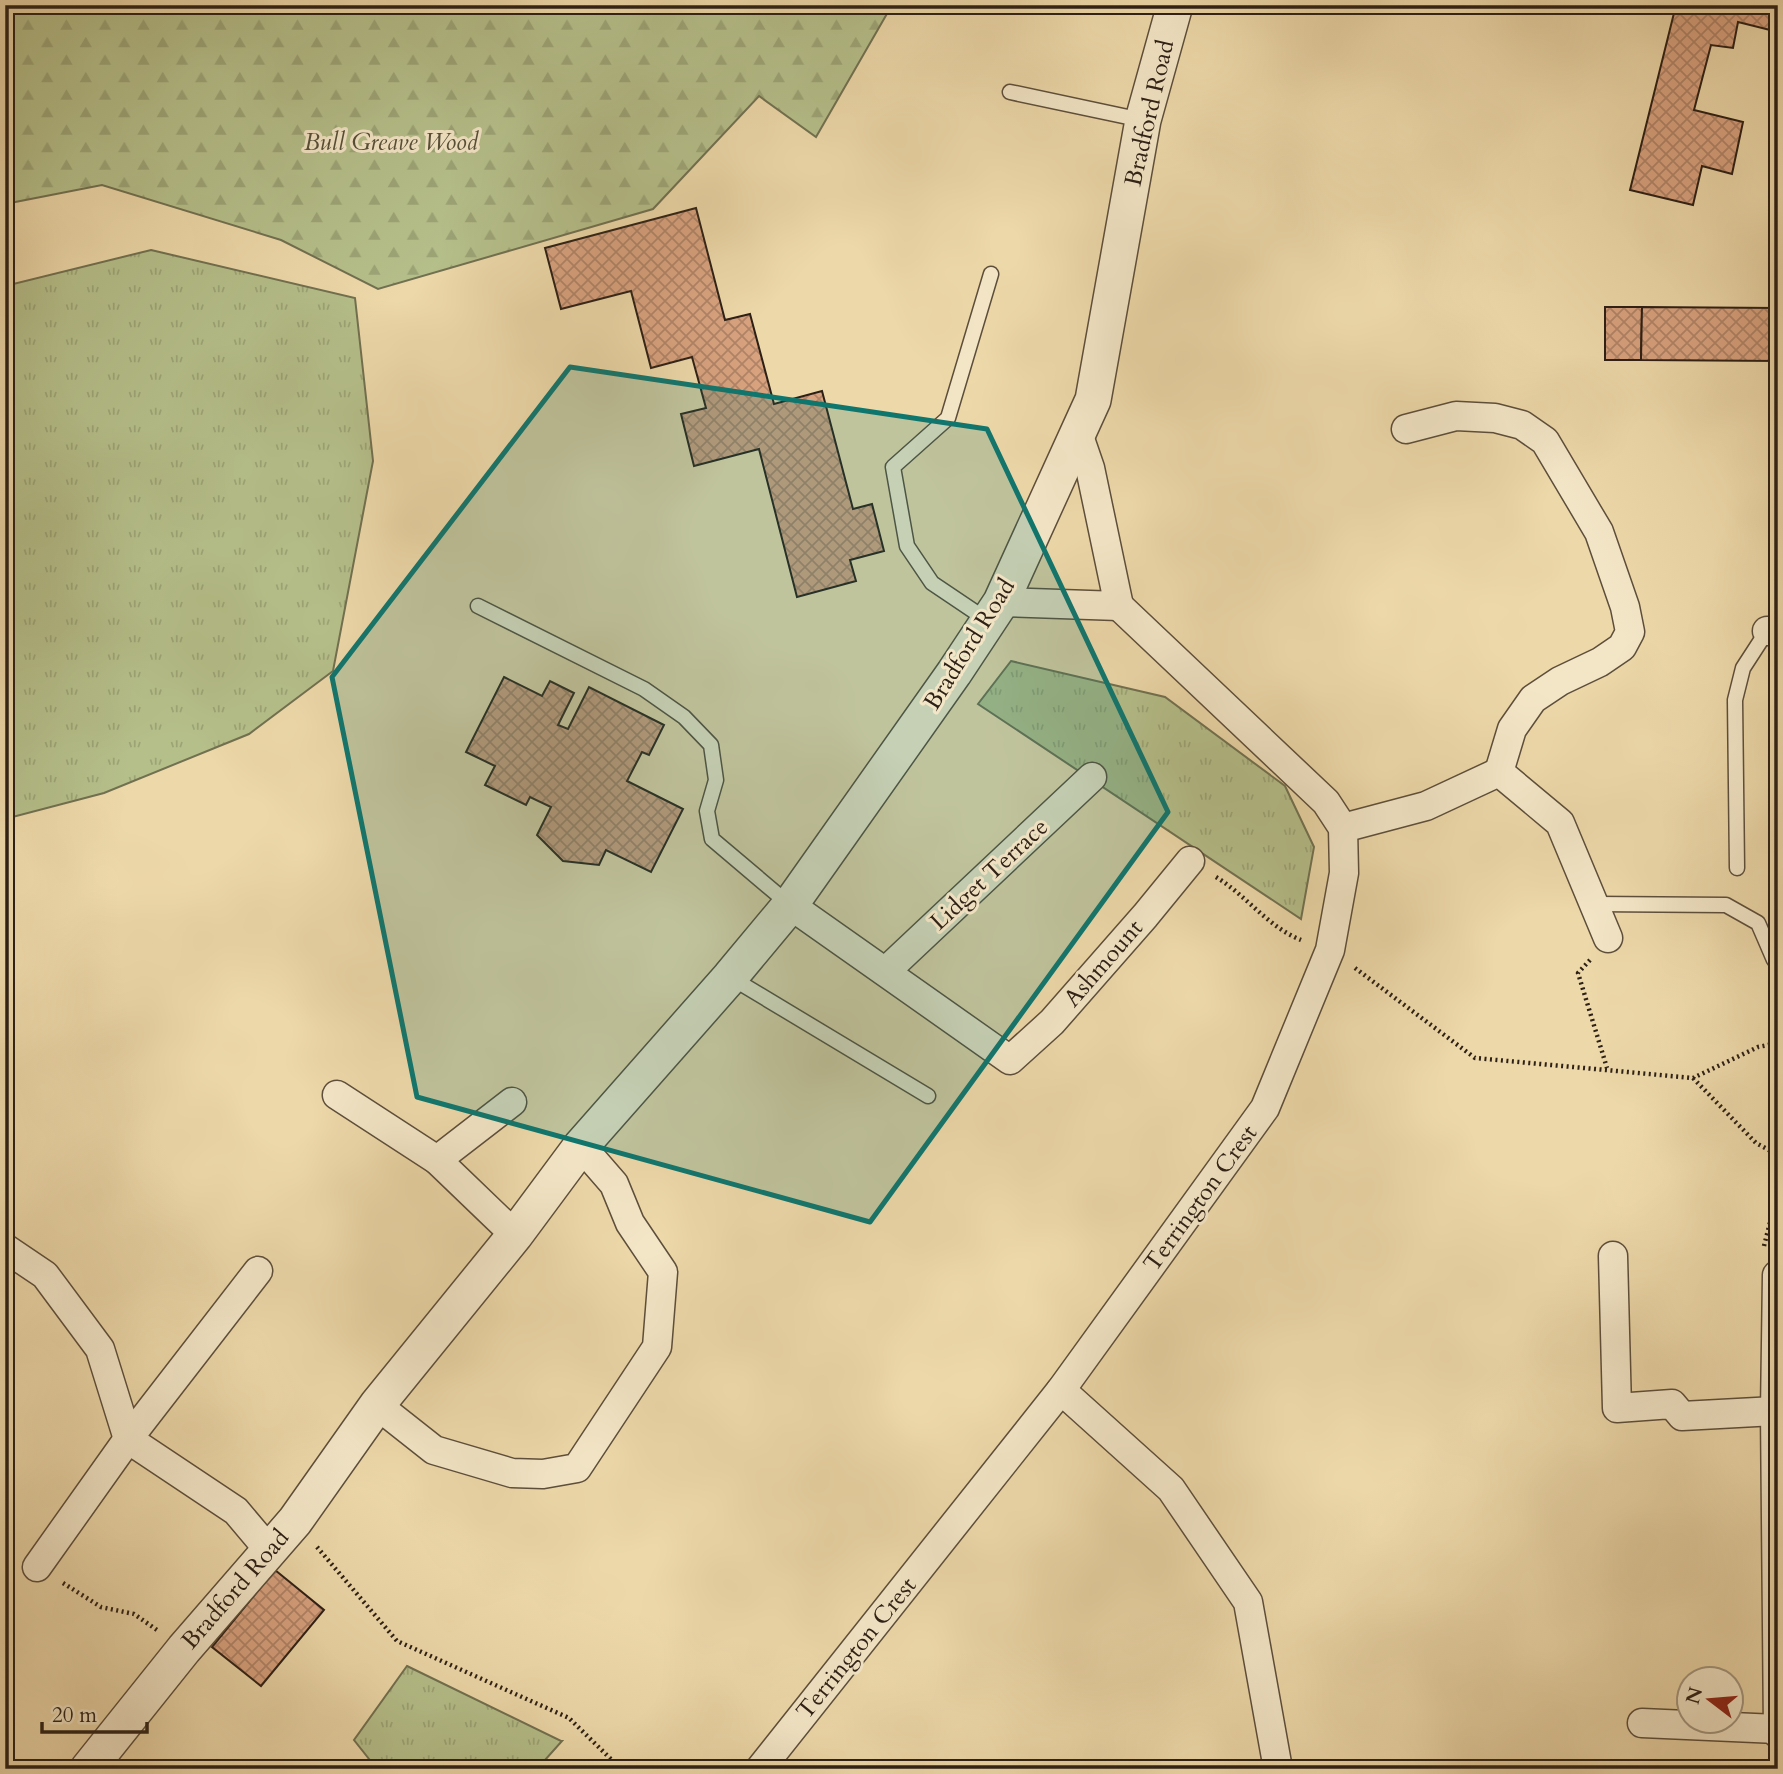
<svg xmlns="http://www.w3.org/2000/svg" width="1783" height="1774" font-family="Cardo,serif">
	<defs>
		<pattern id="grass-tufts" width="24" height="20" patternUnits="userSpaceOnUse" patternTransform="scale(1.75)"><rect width="24" height="20" fill="#b5bf8a"/><path d="M3 7l-1-3M5 7V3M7 7l1-3M15 17l-1-3M17 17v-4M19 17l1-3" fill="none" stroke="#9ca476"/></pattern>
		<pattern id="forest-firs" width="22" height="20" patternUnits="userSpaceOnUse" patternTransform="scale(1.75)"><rect width="22" height="20" fill="#b5bf8a"/><path d="M5 1l3.5 6h-7zM16 11l3.5 6h-7z" fill="#9ca476"/></pattern>
		<pattern id="building-cross-hatch" width="8" height="8" patternUnits="userSpaceOnUse" patternTransform="scale(1.75)"><rect width="8" height="8" fill="#d8a27f"/><path d="M0 0l8 8M0 8l8-8" fill="none" stroke="#b08467"/></pattern>
	</defs>
	<rect width="100%" height="100%" fill="#edd8a9"/>
	<filter id="stains"><feTurbulence type="fractalNoise" baseFrequency=".00286" numOctaves="4"/><feColorMatrix values="0 0 0 0 .2 0 0 0 0 .09 0 0 0 0 .02 0 0 0 .5 -.17"/></filter>
	<radialGradient id="worn" r=".72"><stop offset=".6" stop-color="#630" stop-opacity="0"/><stop offset="1" stop-color="#630" stop-opacity=".3"/></radialGradient>
	<g fill="url(#grass-tufts)" stroke="#717050" stroke-width="2">
		<path d="M151,250L355,298L373,461L333,671L249,734L104,793L5,819V286Z"/>
		<path d="M1011,661L1165,697L1285,786L1314,847L1301,919L978,704Z"/>
		<path d="M407,1666L561,1741H562L537,1769H377L354,1740Z"/>
	</g>
	<path fill="url(#forest-firs)" stroke="#717050" stroke-width="2" d="M5,5H892L816,137L759,96L653,209L378,289L281,240L102,185L5,204Z"/>
	<g fill="url(#building-cross-hatch)" stroke="#2d2016" stroke-width="2">
		<path d="M1676,5H1778V32L1738,22L1733,48L1711,45L1694,110L1743,122L1732,174L1702,166L1693,205L1630,190Z"/>
		<path d="M696,208L725,320L750,314L774,404L822,391L853,509L872,504L884,551L850,560L856,581L797,597L759,449L694,466L681,414L706,408L692,357L651,368L631,291L561,309L545,248Z"/>
		<path d="M1605,307H1642L1641,360H1605Z"/>
		<path d="M1642,307L1778,308V361L1641,360Z"/>
		<path d="M504,677L542,696L550,681L574,693L558,725L568,729L589,687L664,725L649,755L642,752L627,781L683,809L651,872L606,850L599,865L563,861L537,835L551,807L530,797L526,805L485,785L495,766L466,752Z"/>
		<path d="M275,1570L324,1610L261,1686L212,1647Z"/>
	</g>
	<g fill="none" stroke-linecap="round" stroke-linejoin="round">
		<defs>
			<g id="service">
				<path d="M1010,92L1142,120"/>
				<path d="M478,606L644,689L684,717L711,745L716,780L707,811L712,839L790,905"/>
				<path d="M987,620L932,583L907,546L893,467L948,418L991,274"/>
				<path d="M1737,868L1735,700L1743,668L1767,631"/>
				<path d="M1594,904L1726,905L1758,923L1774,960"/>
				<path d="M730,977L928,1096"/>
			</g>
			<g id="minor">
				<path d="M1406,429L1456,416L1495,418L1522,425L1545,441L1599,532L1625,607L1630,632L1622,647L1600,662L1560,681L1533,699L1512,729L1499,772"/>
				<path d="M1001,602L1119,606L1090,468L1078,433"/>
				<path d="M1767,631H1778"/>
				<path d="M1343,828L1426,806L1499,772L1560,823L1608,938"/>
				<path d="M790,905L1010,1060L1052,1022L1145,916L1190,861"/>
				<path d="M886,971L1092,777"/>
				<path d="M337,1095L437,1160L515,1235"/>
				<path d="M437,1160L512,1102"/>
				<path d="M5,1248L45,1275L100,1349L128,1439L236,1511L268,1549"/>
				<path d="M1613,1256L1617,1408L1672,1404L1682,1416L1775,1411"/>
				<path d="M1777,1275L1775,1411L1778,1734"/>
				<path d="M1061,1390L1171,1489L1248,1602L1278,1769"/>
				<path d="M377,1405L434,1450L512,1473L543,1474L577,1468L657,1347L663,1272L630,1223L614,1184L581,1146"/>
				<path d="M37,1567L128,1439L258,1271"/>
				<path d="M1642,1723L1777,1729"/>
				<path d="M760,1769L1061,1390L1265,1108L1330,950L1344,873L1343,828L1326,802L1119,606"/>
			</g>
			<path id="tertiary" d="M88,1769L184,1649L295,1521L377,1405L515,1235L581,1146L730,977L790,905L954,673L1001,602L1093,400L1143,120L1175,5"/>
		</defs>
		<use href="#service" stroke="#5d4e3b" stroke-width="17"/>
		<use href="#minor" stroke="#5d4e3b" stroke-width="31"/>
		<use href="#tertiary" stroke="#5d4e3b" stroke-width="38"/>
		<g stroke="#2d2016" stroke-width="4.5" stroke-dasharray="2 3.5" stroke-linecap="butt">
			<path d="M1216,877C1247,896 1268,927 1301,940"/>
			<path d="M1590,960L1578,973L1607,1068"/>
			<path d="M1355,968L1475,1058L1693,1078L1758,1047L1778,1043"/>
			<path d="M1693,1078L1756,1143L1778,1155"/>
			<path d="M1764,1246L1778,1191"/>
			<path d="M317,1547L397,1641L569,1718L621,1769"/>
			<path d="M63,1583L101,1607L134,1614L157,1630"/>
		</g>
		<use href="#service" stroke="#f3e6c7" stroke-width="14"/>
		<use href="#minor" stroke="#f3e6c7" stroke-width="28"/>
		<use href="#tertiary" stroke="#f3e6c7" stroke-width="35"/>
	</g>
	<path fill="#0f766e" fill-opacity="0.2" stroke="#0f766e" stroke-width="5" stroke-linejoin="round" d="M570,367L987,429L1168,812L870,1222L417,1097L332,677Z"/>
	<g text-anchor="middle" stroke-width="6" stroke-linejoin="round" paint-order="stroke">
		<g font-size="24" fill="#2d2016" stroke="#f3e6c7">
			<text transform="translate(1149 113) rotate(-77)" y="8">Bradford Road</text>
			<text transform="translate(969 644) rotate(-58)" y="8">Bradford Road</text>
			<text transform="translate(989 874) rotate(-43)" y="8">Lidget Terrace</text>
			<text transform="translate(1103 963) rotate(-49)" y="8">Ashmount</text>
			<text transform="translate(1200 1198) rotate(-54)" y="8">Terrington Crest</text>
			<text transform="translate(235 1589) rotate(-49)" y="8">Bradford Road</text>
			<text transform="translate(856 1648) rotate(-51)" y="8">Terrington Crest</text>
		</g>
		<g font-size="24" font-style="italic" fill="#565039" stroke="#f3e6c7">
			<text x="391" y="150">Bull Greave Wood</text>
		</g>
	</g>
	<rect width="1783" height="1774" fill="none" stroke="#edd8a9" stroke-width="28"/>
	<rect x="7" y="7" width="1769" height="1760" fill="none" stroke="#2d2016" stroke-width="3.5"/>
	<rect x="14" y="14" width="1755" height="1746" fill="none" stroke="#2d2016" stroke-width="2"/>
	<g transform="translate(1710 1700) rotate(286)"><circle r="33" fill="#f3e6c7" stroke="#a49780" stroke-width="2"/>
	<path d="M0-5L12 26L0 18L-12 26Z" fill="#8f2418"/>
	<text y="-10" font-size="19" font-weight="bold" text-anchor="middle" fill="#2d2016">N</text>
	</g>
	<path d="M42 1722v10h105v-10" fill="none" stroke="#2d2016" stroke-width="3.5"/>
	<text x="52" y="1722" font-size="21" fill="#2d2016" stroke="#f3e6c7" stroke-width="5" paint-order="stroke">20 m</text>
	<rect width="100%" height="100%" filter="url(#stains)"/>
	<rect width="100%" height="100%" fill="url(#worn)"/>
</svg>
